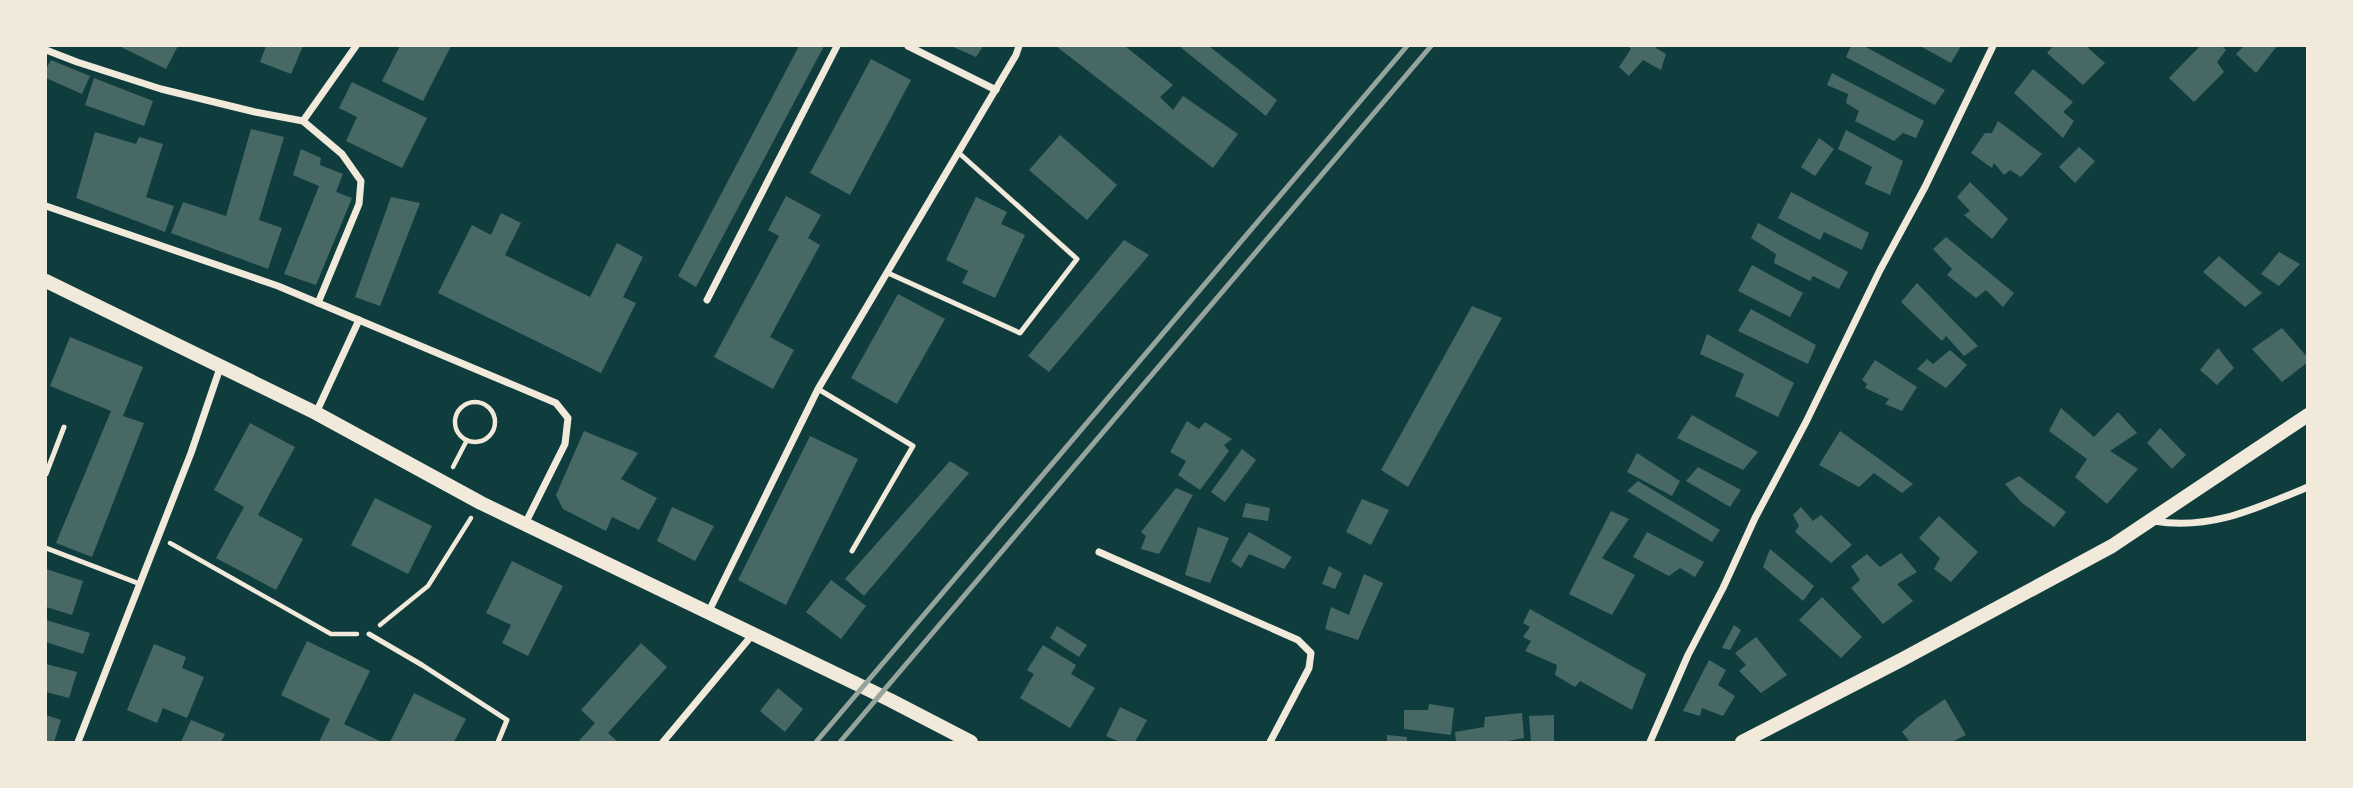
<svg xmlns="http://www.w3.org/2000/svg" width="2353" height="788" font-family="Overpass,sans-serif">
	<rect width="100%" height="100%" fill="#0f3d3e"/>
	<g fill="#486865">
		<path d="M119,46H178L166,69Z"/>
		<path d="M266,46H303L291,74L260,62Z"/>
		<path d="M400,46H451L423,101L382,81Z"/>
		<path d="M799,46H824L696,287L678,276Z"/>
		<path d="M951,46H983L976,57Z"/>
		<path d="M1056,46H1125L1173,85L1160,97L1173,110L1183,96L1238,134L1213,168Z"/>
		<path d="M1179,46H1209L1277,100L1266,116Z"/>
		<path d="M1628,46H1657L1656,48L1666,54L1661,70L1643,60L1629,76L1619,67L1631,49Z"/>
		<path d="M1851,46H1864L1945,90L1935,105L1846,57Z"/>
		<path d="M1920,46H1961L1951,63Z"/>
		<path d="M2053,46H2086L2105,63L2083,85L2047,53Z"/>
		<path d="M2200,46H2222L2226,50L2217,62L2224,72L2194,102L2169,78Z"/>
		<path d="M2244,46H2277L2256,73L2236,54Z"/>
		<path d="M871,59L911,80L850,195L810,173Z"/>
		<path d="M51,60L90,76L82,94L46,78V69Z"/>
		<path d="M2033,69L2073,102L2063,112L2074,121L2063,138L2014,93Z"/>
		<path d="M1832,73L1924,121L1916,138L1903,133L1894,141L1855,121L1859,111L1846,103L1848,94L1827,85Z"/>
		<path d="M94,78L153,101L144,126L85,105Z"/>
		<path d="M352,82L427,118L402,168L346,141L357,117L339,108Z"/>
		<path d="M1998,121L2042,154L2021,177L2010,170L2004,175L1994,163L1992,168L1971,153L1985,133H1992Z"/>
		<path d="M251,129L284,137L259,220L282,228L268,269L171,233L183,202L226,216Z"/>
		<path d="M1846,130L1903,161L1890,195L1865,184L1872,167L1838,149Z"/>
		<path d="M95,132L136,144L139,137L163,144L146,197L174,206L165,232L76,198Z"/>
		<path d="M1060,135L1117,185L1087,220L1029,170Z"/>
		<path d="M1819,138L1834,149L1815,176L1801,167Z"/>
		<path d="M2079,147L2095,161L2075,183L2059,167Z"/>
		<path d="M301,149L321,158L320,165L343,174L336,192L352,198L316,285L284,274L319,186L293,175Z"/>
		<path d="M1970,182L2008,219L1992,239L1964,215L1970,211L1957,197Z"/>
		<path d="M1791,192L1869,233L1862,250L1824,232L1820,240L1778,218Z"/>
		<path d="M786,196L821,215L808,238L820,245L770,337L794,350L773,389L714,357L779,236L768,230Z"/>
		<path d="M391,197L420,203L380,306L355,297Z"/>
		<path d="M976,197L1007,212L1001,224L1025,235L995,298L962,283L968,271L946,260Z"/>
		<path d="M501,213L521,223L505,255L590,297L617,243L643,257L623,297L636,303L601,373L438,293L472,225L491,235Z"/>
		<path d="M1758,223L1848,272L1839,289L1813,276L1810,281L1774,263L1776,254L1751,238Z"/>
		<path d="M1946,237L2014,293L2003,307L1986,290L1976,298L1947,275L1952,269L1933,249Z"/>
		<path d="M1124,240L1149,255L1049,372L1028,356Z"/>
		<path d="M2279,252L2300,264L2279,286L2261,274Z"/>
		<path d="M2219,256L2262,293L2245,307L2203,272Z"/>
		<path d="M1752,265L1803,293L1790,317L1738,291Z"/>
		<path d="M1917,283L1978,346L1964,356L1946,336L1942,341L1901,302Z"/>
		<path d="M898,294L945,319L897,404L851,378Z"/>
		<path d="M1472,306L1502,318L1408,487L1381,470Z"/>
		<path d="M1751,309L1816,345L1808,364L1738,331Z"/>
		<path d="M2282,328L2308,358V362L2282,382L2252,349Z"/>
		<path d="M1707,334L1794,383L1778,417L1735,396L1744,374L1700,354Z"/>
		<path d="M70,337L143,367L123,416L144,423L92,557L56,543L111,411L50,386Z"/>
		<path d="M2218,348L2234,368L2217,385L2200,370Z"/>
		<path d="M1950,350L1967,365L1946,388L1917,369L1927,359L1933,364Z"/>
		<path d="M1875,360L1917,387L1902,411L1885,404L1889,399L1865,388L1867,384L1862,380Z"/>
		<path d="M2061,408L2094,437L2118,412L2137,433L2110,451L2138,469L2107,504L2075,477L2087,459L2049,431Z"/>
		<path d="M1692,415L1758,452L1743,470L1677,438Z"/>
		<path d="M1187,421L1199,429L1205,422L1232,439L1224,445L1229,451L1200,490L1178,475L1186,461L1170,452Z"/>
		<path d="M250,423L295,447L258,515L303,539L276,590L216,558L244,507L214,490Z"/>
		<path d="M2160,428L2186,455L2172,469L2147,443Z"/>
		<path d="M584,431L638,453L621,479L657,498L639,530L612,517L606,531L563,509L556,495Z"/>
		<path d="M1840,431L1882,461L1913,484L1902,493L1874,473L1859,487L1819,465Z"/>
		<path d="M810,436L858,459L786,605L738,580Z"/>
		<path d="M1242,449L1256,460L1225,502L1211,492Z"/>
		<path d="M1637,453L1680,481L1672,496L1627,472Z"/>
		<path d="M950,461L969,473L864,596L845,579Z"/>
		<path d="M1698,467L1741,490L1730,507L1686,481Z"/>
		<path d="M2019,476L2066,512L2054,527L2021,502L2005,484Z"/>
		<path d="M1638,481L1720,530L1712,542L1627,491Z"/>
		<path d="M1176,488L1193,495L1159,554L1141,549L1146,536L1141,532Z"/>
		<path d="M375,498L432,526L408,574L351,545Z"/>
		<path d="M1362,499L1389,510L1371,545L1346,532Z"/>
		<path d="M1246,503L1270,508L1268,521L1242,517Z"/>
		<path d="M672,507L714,526L695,561L657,541Z"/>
		<path d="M1801,507L1813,521L1821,515L1852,545L1831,563L1795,532L1799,526L1793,515Z"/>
		<path d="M1611,511L1629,519L1602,558L1635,575L1612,615L1569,594Z"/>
		<path d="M1939,516L1978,552L1951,582L1934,569L1940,558L1919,538Z"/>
		<path d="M1198,527L1229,538L1210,583L1185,575Z"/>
		<path d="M1249,532L1292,557L1284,569L1249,554L1241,568L1231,561Z"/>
		<path d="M1647,532L1704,562L1695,577L1680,568L1669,576L1633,557Z"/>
		<path d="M1770,549L1814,586L1803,601L1763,567Z"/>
		<path d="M1901,553L1917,572L1897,584L1913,601L1883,624L1851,588L1860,580L1851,566L1867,554L1880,567Z"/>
		<path d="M512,561L563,586L528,656L502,643L511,625L486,613Z"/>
		<path d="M1329,566L1342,573L1335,589L1322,584Z"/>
		<path d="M46,569L83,581L72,615L46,607Z"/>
		<path d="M1364,574L1383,583L1358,640L1325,629L1331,607L1349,615Z"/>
		<path d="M831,580L866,606L841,639L806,612Z"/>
		<path d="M1822,597L1862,637L1841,658L1799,620Z"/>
		<path d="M1530,609L1646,674L1632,710L1580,681L1575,687L1555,675L1557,665L1525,651L1531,641L1523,637L1530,627L1523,623Z"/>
		<path d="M46,620L90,633L83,654L46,642Z"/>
		<path d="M1734,625L1741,630L1730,650L1722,648Z"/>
		<path d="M1057,626L1087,645L1079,657L1050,638Z"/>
		<path d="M1756,637L1787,675L1761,693L1739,671L1746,665L1735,653Z"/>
		<path d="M307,641L370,671L344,724L382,742H319L330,719L281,695Z"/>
		<path d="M641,643L667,667L608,733L618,742H578L595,723L581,710Z"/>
		<path d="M154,644L186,657L182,668L204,677L187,718L163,708L157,723L127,710Z"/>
		<path d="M1043,645L1076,665L1071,674L1095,688L1070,728L1020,698L1034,674L1027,670Z"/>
		<path d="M1709,660L1726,670L1718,685L1735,696L1723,716L1702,708L1700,716L1683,711Z"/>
		<path d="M46,664L77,672L69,698L46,692Z"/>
		<path d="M778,688L803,709L785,732L760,711Z"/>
		<path d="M414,693L466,719L454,742H390Z"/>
		<path d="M1945,699L1966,735L1952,742H1910L1902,732L1917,718Z"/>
		<path d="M1429,704L1454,708L1451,735L1404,729V710H1428Z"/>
		<path d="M1120,707L1147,720L1135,742H1120L1106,736Z"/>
		<path d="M1522,713L1524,738L1502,742H1456L1455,732L1484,727L1485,717Z"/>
		<path d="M46,715L61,720L54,742H46Z"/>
		<path d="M1554,715V742H1531L1529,716Z"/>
		<path d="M191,720L225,734L221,742H181Z"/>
		<path d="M1387,735L1407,737V742H1387Z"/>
	</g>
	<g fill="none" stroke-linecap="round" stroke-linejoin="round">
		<g stroke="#f1e9da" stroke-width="4.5">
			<circle cx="475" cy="422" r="20"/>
			<path d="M453,467L467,440"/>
			<path d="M170,543L331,634H357"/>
			<path d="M380,625L428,586L471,518"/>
		</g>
		<g stroke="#f1e9da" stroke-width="5">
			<path d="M888,273L1020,333L1077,259L959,153"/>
			<path d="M818,389L913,446L852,551"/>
			<path d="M46,474L64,427"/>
			<path d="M46,548L140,584"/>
			<path d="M369,634L422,665L507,720L498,742"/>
		</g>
		<g stroke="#f1e9da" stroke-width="7">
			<path d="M908,46L996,90"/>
			<path d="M46,50L77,62L161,89L255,112L303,121L342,154L361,181L359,204L318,303"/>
			<path d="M303,121L356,46"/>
			<path d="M46,206L278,286L556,403L568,418L565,444L525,524"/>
			<path d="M707,300L837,46"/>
			<path d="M316,413L359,320"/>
			<path d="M2154,521C2210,531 2257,508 2308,487"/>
			<path d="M1099,552L1298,640L1311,653L1309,668L1270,742"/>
			<path d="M709,611L818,389L1016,55L1019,46"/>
			<path d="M78,742L191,453L220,368"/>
			<path d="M663,742L753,634"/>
			<path d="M1650,742L1688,655L1723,588L1755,518L1806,422L1880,270L1925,187L1993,46"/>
		</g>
		<g stroke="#f1e9da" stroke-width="14">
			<path d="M46,281L316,413L481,503L890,700L971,742"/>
			<path d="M1742,742L1901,660L2112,546L2308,415"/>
		</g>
		<g stroke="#97a49c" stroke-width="5">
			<path d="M816,742L1407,46"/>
			<path d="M840,742L1431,46"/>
		</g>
	</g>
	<rect width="2353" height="788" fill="none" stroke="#f1e9da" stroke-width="94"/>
</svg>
